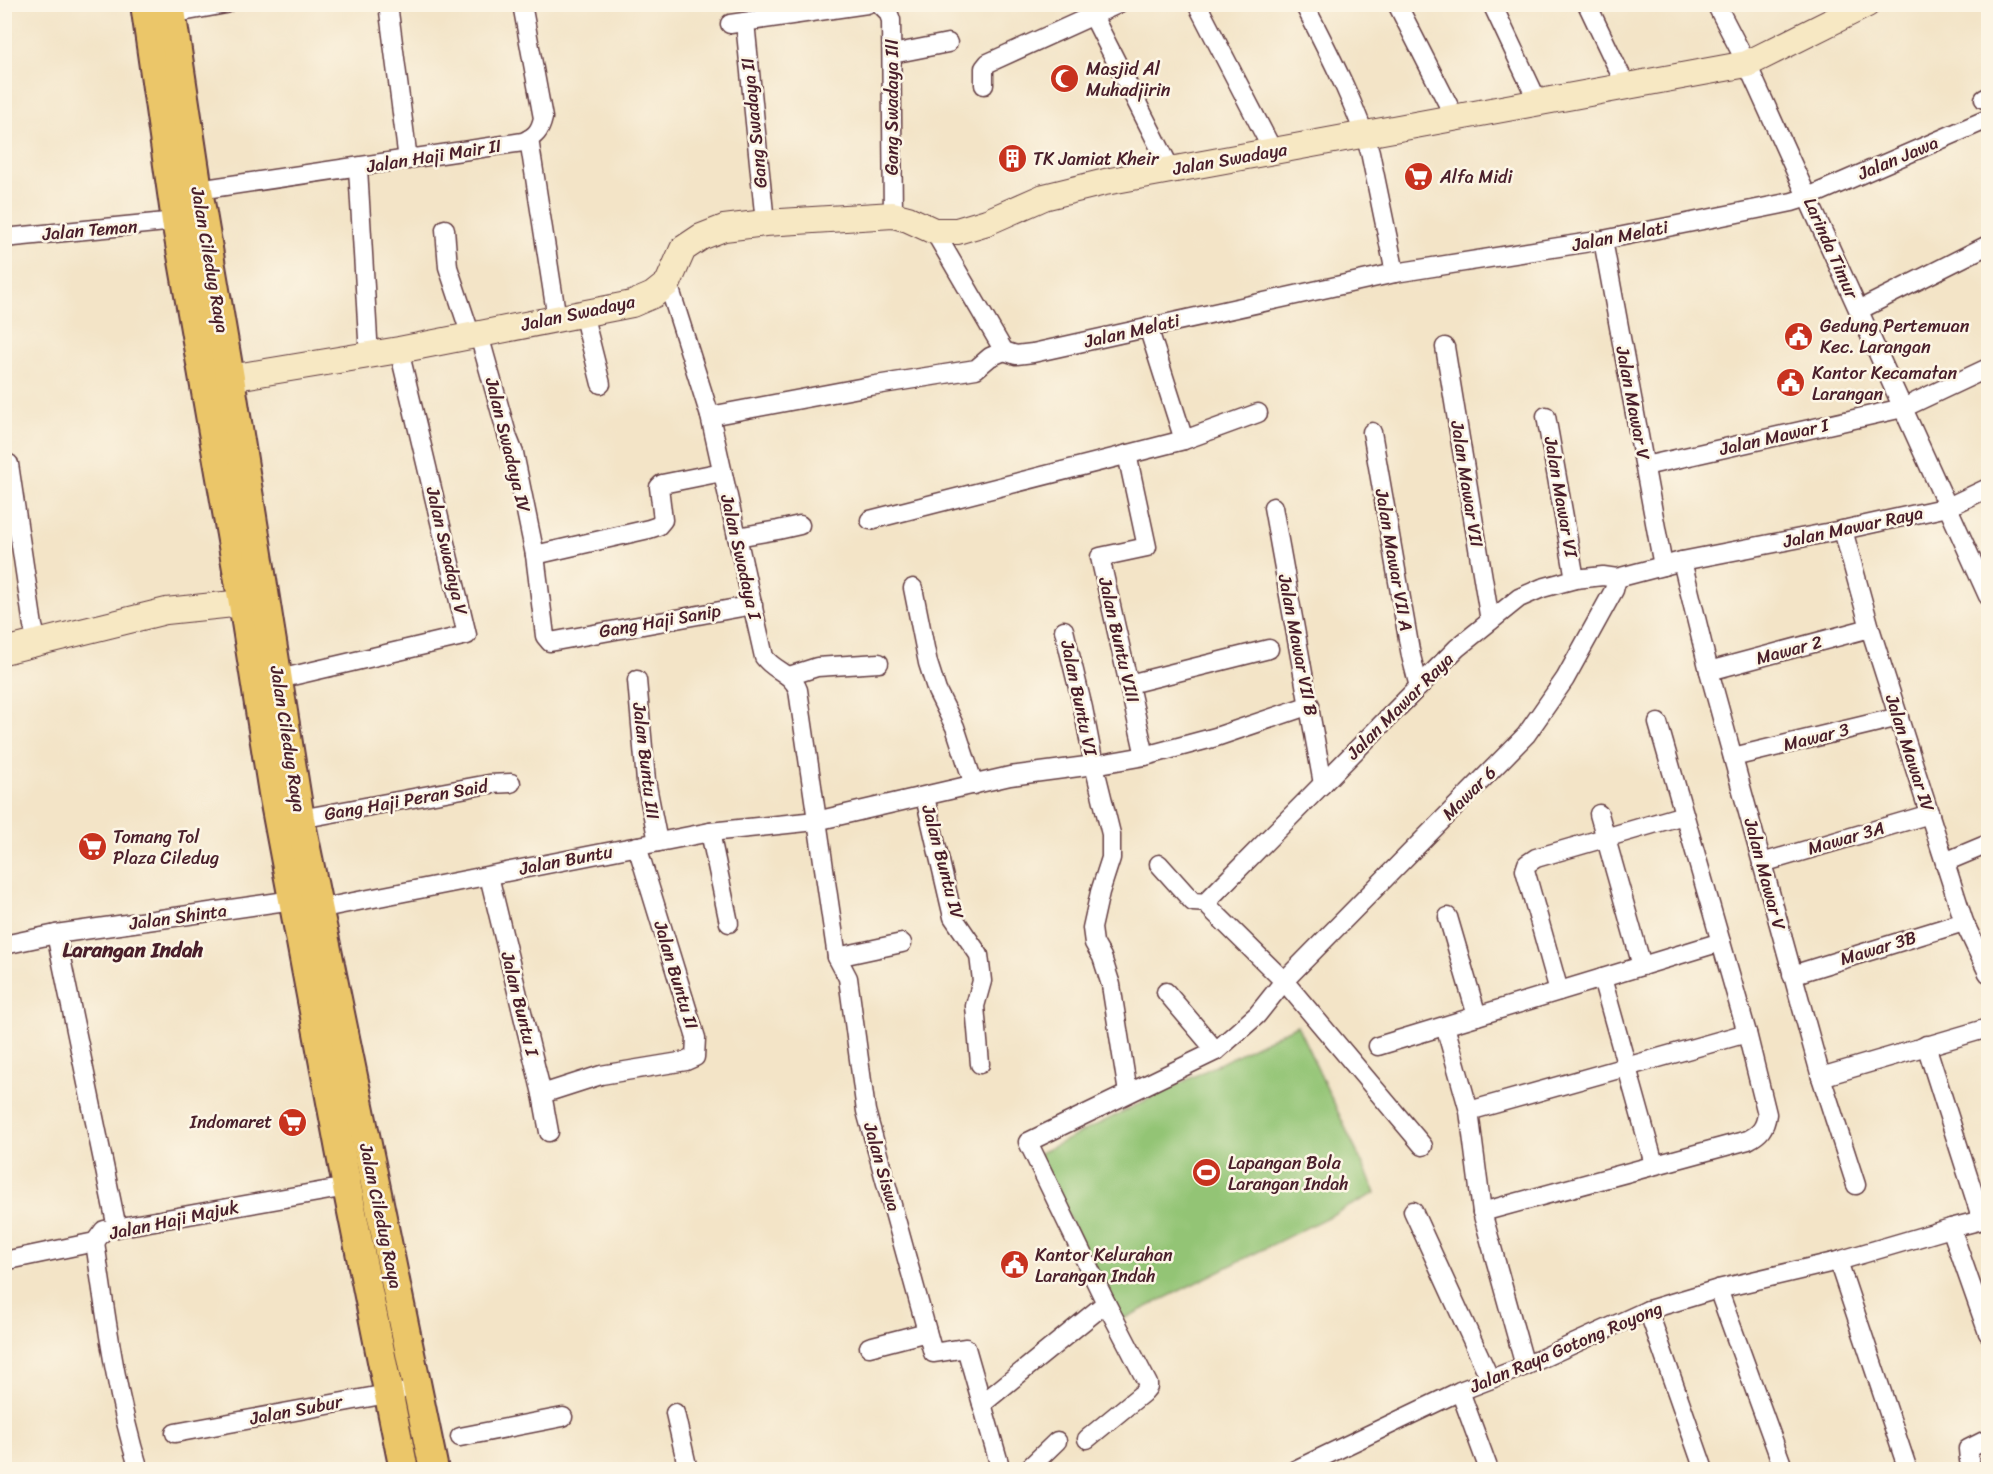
<svg xmlns="http://www.w3.org/2000/svg" width="1993" height="1474" font-family="Sriracha,sans-serif">
	<rect width="100%" height="100%" fill="#fcf5e5"/>
	<filter id="ink" filterUnits="userSpaceOnUse"><feTurbulence type="fractalNoise" baseFrequency=".0167" numOctaves="2"/><feDisplacementMap in="SourceGraphic" scale="12" xChannelSelector="R" yChannelSelector="G"/><feConvolveMatrix kernelMatrix="1 2 1 2 8 2 1 2 1" color-interpolation-filters="sRGB"/></filter>
	<filter id="wash" filterUnits="userSpaceOnUse"><feTurbulence type="fractalNoise" baseFrequency=".008" numOctaves="4" result="noise"/><feDisplacementMap in="SourceGraphic" scale="24" xChannelSelector="R" yChannelSelector="G"/><feGaussianBlur stdDeviation="1.35" result="paint"/><feColorMatrix in="noise" values="0 0 0 0 0 0 0 0 0 0 0 0 0 0 0 0 0 1.4 0 .05"/><feComposite in="paint" operator="in"/></filter>
	<g filter="url(#wash)">
		<rect width="100%" height="100%" fill="#f3e4c7"/>
		<path fill="#93c474" stroke="#6e7250" stroke-width="1.5" d="M1297,1025L1376,1193L1119,1321L1038,1154Z"/>
	</g>
	<g filter="url(#ink)">
		<g fill="none" stroke-linecap="round" stroke-linejoin="round">
			<defs>
				<g id="street">
					<path d="M388,4L408,160"/>
					<path d="M880,4L888,12L891,20L893,215"/>
					<path d="M1087,4L1171,170"/>
					<path d="M1197,4L1273,151"/>
					<path d="M1304,4C1328,52 1354,100 1370,152L1395,273"/>
					<path d="M1397,4L1455,118"/>
					<path d="M1492,4L1538,102"/>
					<path d="M1587,4L1626,86"/>
					<path d="M1716,4L1747,64L1988,596"/>
					<path d="M171,14L226,4"/>
					<path d="M745,22L765,223"/>
					<path d="M730,24L867,4"/>
					<path d="M892,54L948,43"/>
					<path d="M984,85V68L988,63L1118,4"/>
					<path d="M1984,99L1988,97"/>
					<path d="M529,139L557,319"/>
					<path d="M358,168L369,356"/>
					<path d="M198,190L523,142C536,136 540,131 543,118L522,4"/>
					<path d="M445,229L448,267L471,336"/>
					<path d="M934,231L1004,351L1016,355L1033,353L1395,273L1603,240L1792,202L1808,197L1988,119"/>
					<path d="M4,238L176,221"/>
					<path d="M1603,240L1663,566"/>
					<path d="M668,283L710,416L764,657C774,671 792,673 798,690L837,957L848,978L866,1111L933,1353L966,1348L1001,1470"/>
					<path d="M1859,310L1988,245"/>
					<path d="M583,313L601,384"/>
					<path d="M1148,327L1184,440L1258,413"/>
					<path d="M479,335L508,438L514,453L535,555L545,636L550,642L753,605"/>
					<path d="M1445,347L1490,621"/>
					<path d="M710,416L870,386L976,369L990,357L1004,351"/>
					<path d="M1546,416L1575,579"/>
					<path d="M1372,432L1411,656L1419,687"/>
					<path d="M1127,454L1147,547L1100,557L1145,756"/>
					<path d="M9,464L33,626L38,644"/>
					<path d="M1645,466L1903,408L1988,368"/>
					<path d="M1273,507L1323,784"/>
					<path d="M870,520L1184,440"/>
					<path d="M1843,530L1870,628L1964,922L1988,973"/>
					<path d="M737,537L778,530L800,525"/>
					<path d="M535,555L649,529L658,526L663,520L659,487L662,484L722,472"/>
					<path d="M1682,561L1709,671L1821,1077L1856,1185"/>
					<path d="M913,588L928,663L937,691L955,727L974,785"/>
					<path d="M1064,630L1083,708L1094,765L1111,834V858L1100,892L1092,928L1094,943L1102,957L1111,985L1128,1093"/>
					<path d="M1709,671L1870,628"/>
					<path d="M789,676L817,667L879,663"/>
					<path d="M279,679L467,635L399,350"/>
					<path d="M637,680L646,781L658,842"/>
					<path d="M1129,684L1269,649"/>
					<path d="M1733,757L1899,717"/>
					<path d="M925,797L953,917L979,955L982,981L975,1006L980,1064"/>
					<path d="M1599,814L1642,966"/>
					<path d="M300,819L489,784L511,783"/>
					<path d="M710,832L729,923"/>
					<path d="M1945,862L1988,844"/>
					<path d="M1762,863L1930,814"/>
					<path d="M1159,864L1193,902L1209,903"/>
					<path d="M489,876L542,1094L549,1132"/>
					<path d="M1448,917L1477,1016"/>
					<path d="M56,934L117,1228"/>
					<path d="M4,945L56,934L293,900L317,902L333,906L710,832L816,821L1010,776L1094,765L1145,756L1216,737L1310,705"/>
					<path d="M837,957L902,943"/>
					<path d="M1792,975L1964,922"/>
					<path d="M1602,978L1654,1164"/>
					<path d="M1559,991L1525,870L1527,864L1536,858L1684,815"/>
					<path d="M1166,992L1216,1051"/>
					<path d="M1445,1026L1469,1111L1482,1212L1525,1366"/>
					<path d="M1926,1045L1982,1220"/>
					<path d="M1378,1046L1721,942"/>
					<path d="M1821,1077L1988,1028"/>
					<path d="M542,1094L601,1075L686,1061L695,1057L696,1038L637,846"/>
					<path d="M1469,1111L1747,1033"/>
					<path d="M1423,1146L1284,981L1210,908L1209,899L1457,648L1519,598L1542,588L1575,579L1603,576L1617,578L1682,561L1847,529L1948,507L1988,488"/>
					<path d="M1413,1211L1490,1379"/>
					<path d="M1482,1212L1748,1140C1760,1134 1765,1128 1767,1114L1747,1033L1658,723"/>
					<path d="M1951,1228L1988,1333"/>
					<path d="M95,1242C106,1318 116,1396 139,1470"/>
					<path d="M4,1261L95,1242L104,1230L347,1187"/>
					<path d="M1838,1261L1908,1470"/>
					<path d="M1718,1289L1784,1470"/>
					<path d="M1648,1310L1704,1470"/>
					<path d="M869,1347L927,1332"/>
					<path d="M1460,1391L1489,1470"/>
					<path d="M982,1404L1106,1303"/>
					<path d="M675,1413L688,1470"/>
					<path d="M175,1433L398,1392"/>
					<path d="M460,1437L563,1417"/>
					<path d="M1087,1439L1143,1393L1148,1387V1384L1106,1303L1028,1142L1216,1051L1257,1015L1284,981L1526,735L1565,679L1614,590L1617,578"/>
					<path d="M1027,1470L1057,1441"/>
					<path d="M1295,1470L1460,1391L1525,1366L1648,1310L1718,1289L1838,1261L1951,1228L1982,1220H1988"/>
					<path d="M1972,1470L1969,1460L1968,1449L1988,1439"/>
				</g>
				<g id="secondary">
					<path d="M230,378L399,350L632,304L653,295L668,283L683,249L701,237L724,228L765,223L893,215L908,219L934,231H957L987,222L1044,197L1105,182L1747,64L1867,4"/>
					<path d="M4,651L166,611L243,603"/>
				</g>
				<g id="primary">
					<path d="M145,4L176,221L243,603L273,793L347,1187L404,1470"/>
					<path d="M170,4L198,190L230,378L300,819L434,1470"/>
				</g>
			</defs>
			<use href="#street" stroke="#633d42" stroke-width="21"/>
			<use href="#secondary" stroke="#633d42" stroke-width="28"/>
			<use href="#primary" stroke="#633d42" stroke-width="32"/>
			<use href="#street" stroke="#fff" stroke-width="18"/>
			<use href="#secondary" stroke="#f7e8c3" stroke-width="26"/>
			<use href="#primary" stroke="#ebc669" stroke-width="28"/>
		</g>
	</g>
	<defs>
		<symbol id="mosque-disc" viewBox="-11 -11 22 22"><circle r="9.5" fill="#c8321e" stroke="#fcf5e5"/><path d="M3.5-4.9A6 6 0 1 0 3.5 4.9A5 5 0 1 1 3.5-4.9Z" fill="#fff"/></symbol>
		<symbol id="building-disc" viewBox="-11 -11 22 22"><circle r="9.5" fill="#c8321e" stroke="#fcf5e5"/><path d="M-4-6H4V6H1V3H-1V6H-4ZM-2.5-4.3h1.7v1.8h-1.7ZM.8-4.3h1.7v1.8H.8ZM-2.5-1h1.7V.8h-1.7ZM.8-1h1.7V.8H.8Z" fill="#fff"/></symbol>
		<symbol id="supermarket-disc" viewBox="-11 -11 22 22"><circle r="9.5" fill="#c8321e" stroke="#fcf5e5"/><path d="M-6-5.5h2.5l.6 2H6L4.5 2H-2.5L-4.4-4H-6ZM-1.5 3.2a1.3 1.3 0 1 0 .1 0ZM3 3.2a1.3 1.3 0 1 0 .1 0Z" fill="#fff"/></symbol>
		<symbol id="civic-disc" viewBox="-11 -11 22 22"><circle r="9.5" fill="#c8321e" stroke="#fcf5e5"/><path d="M-.6-6.5H3V-4.5H.6V-3L4-1V1h2V6H-6V1h2V-1L-.6-3ZM-1.2 2.5V6h2.4V2.5Z" fill="#fff"/></symbol>
		<symbol id="stadium-disc" viewBox="-11 -11 22 22"><circle r="9.5" fill="#c8321e" stroke="#fcf5e5"/><path d="M0-5a6.5 5 0 1 0 0 10a6.5 5 0 1 0 0-10ZM-3.5-1.8h7v3.6h-7Z" fill="#fff"/></symbol>
	</defs>
	<g fill-rule="evenodd">
		<use href="#mosque-disc" x="1048" y="62" width="33" height="33"/>
		<use href="#building-disc" x="996" y="142" width="33" height="33"/>
		<use href="#supermarket-disc" x="1402" y="160" width="33" height="33"/>
		<use href="#civic-disc" x="1782" y="320" width="33" height="33"/>
		<use href="#civic-disc" x="1774" y="366" width="33" height="33"/>
		<use href="#supermarket-disc" x="76" y="830" width="33" height="33"/>
		<use href="#supermarket-disc" x="276" y="1106" width="33" height="33"/>
		<use href="#stadium-disc" x="1190" y="1156" width="33" height="33"/>
		<use href="#civic-disc" x="998" y="1248" width="33" height="33"/>
	</g>
	<g text-anchor="middle" stroke-width="5" stroke-linejoin="round" paint-order="stroke">
		<g font-size="18" fill="#4a1f2b" stroke="#fcf5e5" text-anchor="start">
			<text x="1086" y="75">Masjid Al<tspan x="1086" dy="21">Muhadjirin</tspan></text>
			<text x="1033" y="165">TK Jamiat Kheir</text>
			<text x="1440" y="183">Alfa Midi</text>
			<text x="1820" y="332">Gedung Pertemuan<tspan x="1820" dy="21">Kec. Larangan</tspan></text>
			<text x="1812" y="379">Kantor Kecamatan<tspan x="1812" dy="21">Larangan</tspan></text>
			<text x="113" y="843">Tomang Tol<tspan x="113" dy="21">Plaza Ciledug</tspan></text>
			<text x="272" y="1128" text-anchor="end">Indomaret</text>
			<text x="1228" y="1169">Lapangan Bola<tspan x="1228" dy="21">Larangan Indah</tspan></text>
			<text x="1035" y="1261">Kantor Kelurahan<tspan x="1035" dy="21">Larangan Indah</tspan></text>
		</g>
		<g font-size="18" fill="#4a1f2b" stroke="#fcf5e5">
			<text transform="translate(892 107) rotate(-90)" y="6">Gang Swadaya III</text>
			<text transform="translate(754 123) rotate(-96)" y="6">Gang Swadaya II</text>
			<text transform="translate(434 156) rotate(-9)" y="6">Jalan Haji Mair II</text>
			<text transform="translate(1898 158) rotate(-23)" y="6">Jalan Jawa</text>
			<text transform="translate(1230 159) rotate(-10)" y="6">Jalan Swadaya</text>
			<text transform="translate(90 230) rotate(-5)" y="6">Jalan Teman</text>
			<text transform="translate(1620 236) rotate(-11)" y="6">Jalan Melati</text>
			<text transform="translate(1831 248) rotate(66)" y="6">Larinda Timur</text>
			<text transform="translate(210 260) rotate(80)" y="6">Jalan Ciledug Raya</text>
			<text transform="translate(578 313) rotate(-12)" y="6">Jalan Swadaya</text>
			<text transform="translate(1132 331) rotate(-13)" y="6">Jalan Melati</text>
			<text transform="translate(1633 403) rotate(79)" y="6">Jalan Mawar V</text>
			<text transform="translate(1774 437) rotate(-13)" y="6">Jalan Mawar I</text>
			<text transform="translate(508 445) rotate(76)" y="6">Jalan Swadaya IV</text>
			<text transform="translate(1467 484) rotate(81)" y="6">Jalan Mawar VII</text>
			<text transform="translate(1561 497) rotate(80)" y="6">Jalan Mawar VI</text>
			<text transform="translate(1853 527) rotate(-12)" y="6">Jalan Mawar Raya</text>
			<text transform="translate(447 551) rotate(77)" y="6">Jalan Swadaya V</text>
			<text transform="translate(741 557) rotate(77)" y="6">Jalan Swadaya I</text>
			<text transform="translate(1394 560) rotate(80)" y="6">Jalan Mawar VII A</text>
			<text transform="translate(660 621) rotate(-10)" y="6">Gang Haji Sanip</text>
			<text transform="translate(1119 640) rotate(77)" y="6">Jalan Buntu VIII</text>
			<text transform="translate(1298 645) rotate(79)" y="6">Jalan Mawar VII B</text>
			<text transform="translate(1789 650) rotate(-15)" y="6">Mawar 2</text>
			<text transform="translate(1079 698) rotate(78)" y="6">Jalan Buntu VI</text>
			<text transform="translate(1400 706) rotate(-45)" y="6">Jalan Mawar Raya</text>
			<text transform="translate(1816 737) rotate(-14)" y="6">Mawar 3</text>
			<text transform="translate(288 739) rotate(81)" y="6">Jalan Ciledug Raya</text>
			<text transform="translate(1910 753) rotate(72)" y="6">Jalan Mawar IV</text>
			<text transform="translate(646 761) rotate(83)" y="6">Jalan Buntu III</text>
			<text transform="translate(1469 793) rotate(-45)" y="6">Mawar 6</text>
			<text transform="translate(406 800) rotate(-10)" y="6">Gang Haji Peran Said</text>
			<text transform="translate(1846 838) rotate(-16)" y="6">Mawar 3A</text>
			<text transform="translate(566 860) rotate(-11)" y="6">Jalan Buntu</text>
			<text transform="translate(943 862) rotate(75)" y="6">Jalan Buntu IV</text>
			<text transform="translate(1765 874) rotate(75)" y="6">Jalan Mawar V</text>
			<text transform="translate(178 917) rotate(-8)" y="6">Jalan Shinta</text>
			<text transform="translate(1878 948) rotate(-17)" y="6">Mawar 3B</text>
			<text transform="translate(676 975) rotate(73)" y="6">Jalan Buntu II</text>
			<text transform="translate(520 1004) rotate(76)" y="6">Jalan Buntu I</text>
			<text transform="translate(882 1167) rotate(74)" y="6">Jalan Siswa</text>
			<text transform="translate(381 1216) rotate(78)" y="6">Jalan Ciledug Raya</text>
			<text transform="translate(174 1220) rotate(-12)" y="6">Jalan Haji Majuk</text>
			<text transform="translate(1566 1347) rotate(-23)" y="6">Jalan Raya Gotong Royong</text>
			<text transform="translate(296 1410) rotate(-11)" y="6">Jalan Subur</text>
		</g>
		<g font-size="21" font-weight="bold" fill="#4a1f2b" stroke="#fcf5e5">
			<text x="133" y="957">Larangan Indah</text>
		</g>
	</g>
	<rect width="1993" height="1474" fill="none" stroke="#fcf5e5" stroke-width="24"/>
</svg>
